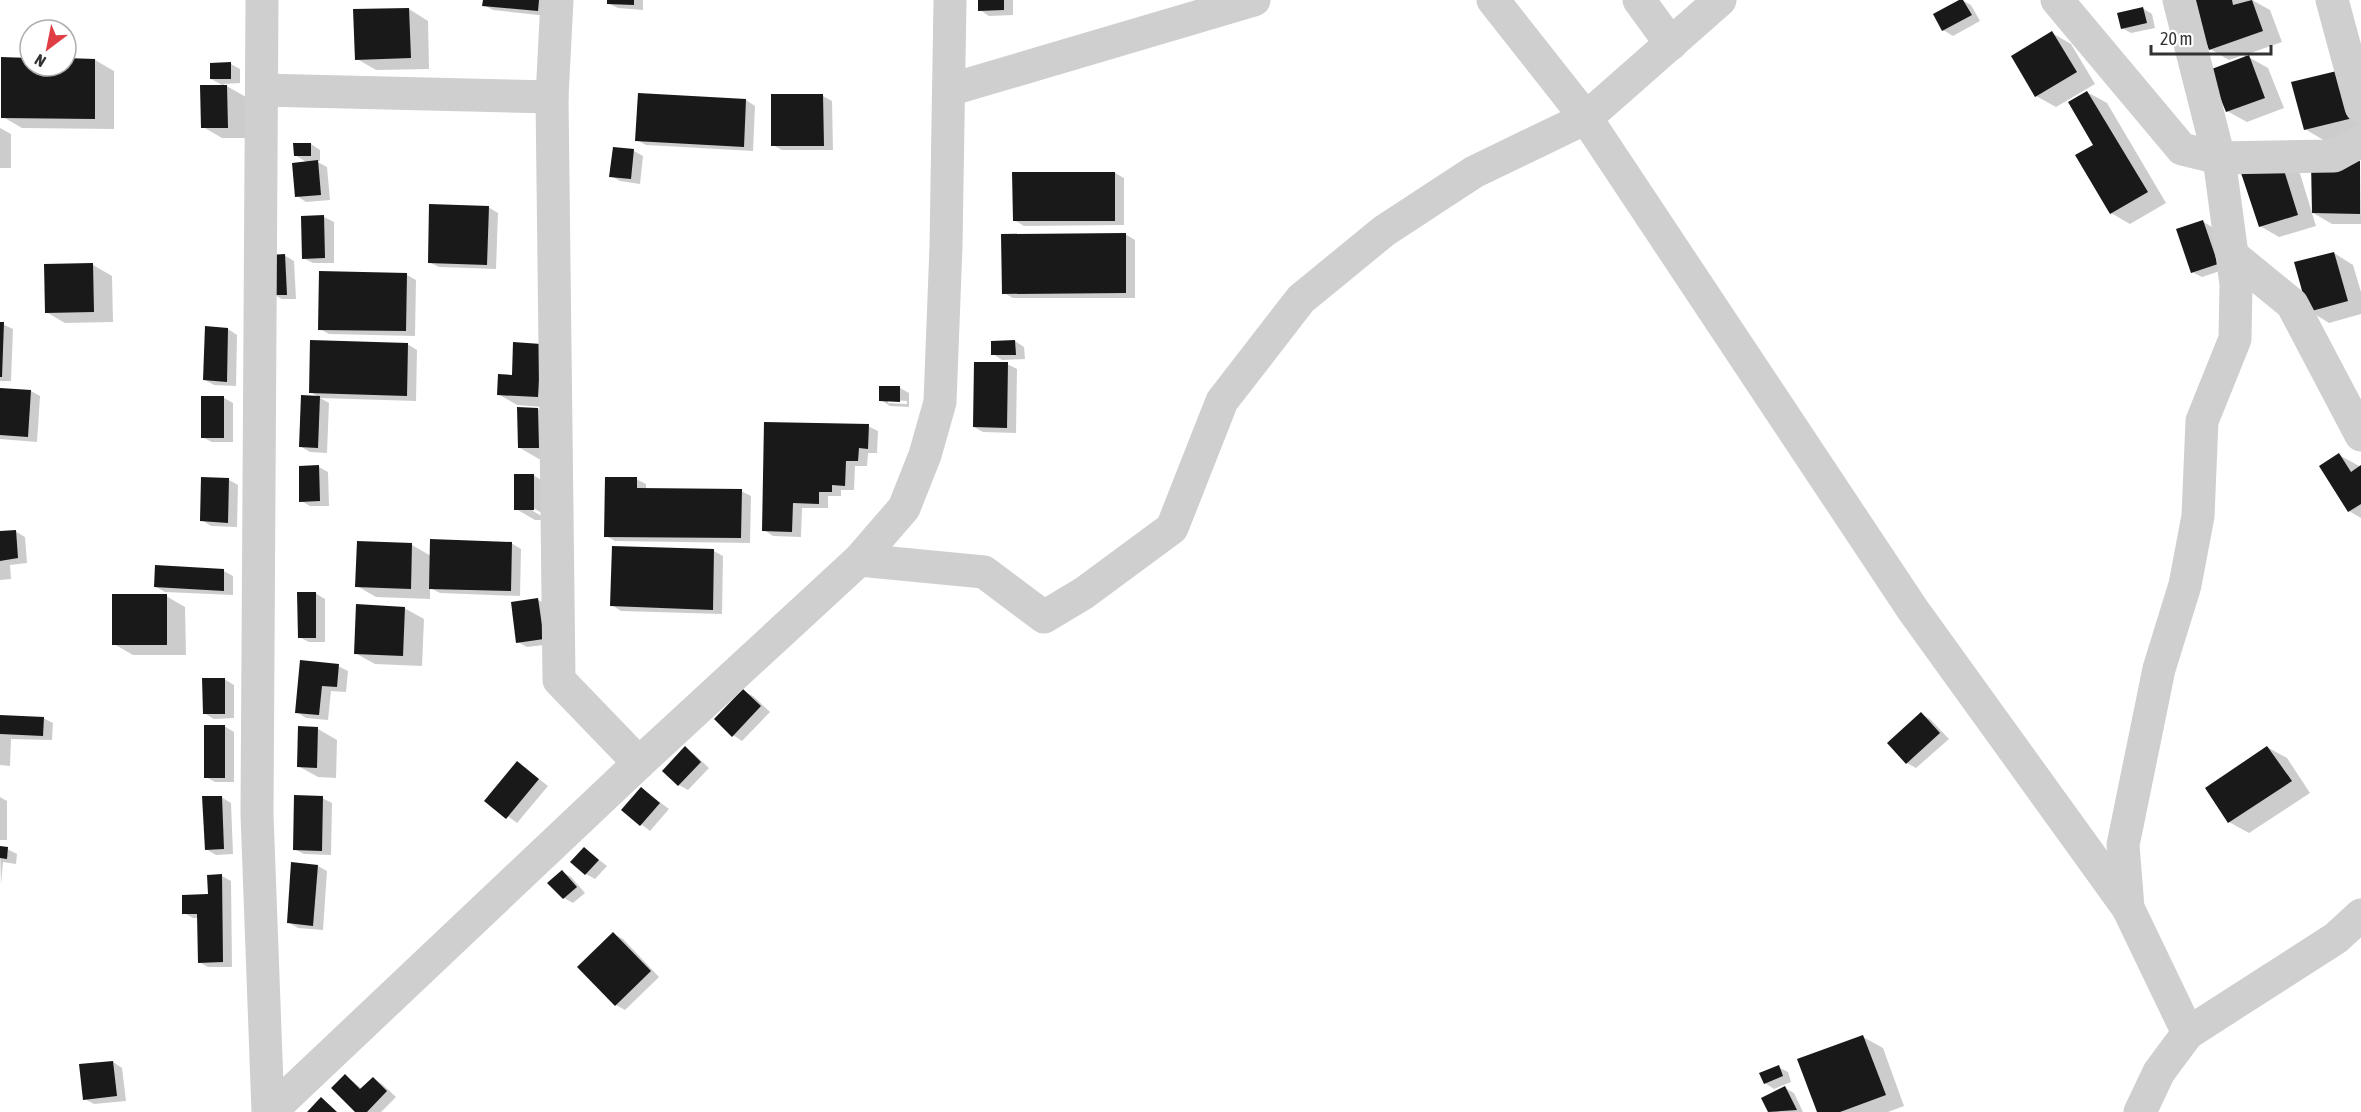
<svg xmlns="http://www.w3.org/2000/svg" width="2361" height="1112" font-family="'Asap Condensed',sans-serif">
	<rect width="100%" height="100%" fill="#fff"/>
	<g fill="#0003" fill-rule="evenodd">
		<path d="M484,0H549L548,16L493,10L484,5Z"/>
		<path d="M609,0H643V10L618,8L608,3Z"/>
		<path d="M979,0H1013V15L989,16L980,10Z"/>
		<path d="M1962,0L1971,5L1980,21L1953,36L1943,30Z"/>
		<path d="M2192,0H2252L2270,10L2282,42L2245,55L2268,68L2284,108L2247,122L2227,111L2245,58L2244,55L2229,60L2210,49Z"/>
		<path d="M2142,8L2152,14L2155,28L2131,33L2122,28Z"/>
		<path d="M409,9L428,21L429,69L376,70L357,59Z"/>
		<path d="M2052,33L2071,44L2095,84L2056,107L2036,96Z"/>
		<path d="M30,59V66H66V60H95L114,71V129L22,128L3,117Z"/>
		<path d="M231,64L240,69V83L223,84L246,97L247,138H222L203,127L224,86L211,79Z"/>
		<path d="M2361,85V131L2325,141L2305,129Z"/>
		<path d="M2087,92L2107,103L2166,203L2130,224L2111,213L2095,145Z"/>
		<path d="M823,96L832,101L833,150H782L773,145Z"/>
		<path d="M746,100L755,106L753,151L646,145L637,140Z"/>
		<path d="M0,128L11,134V168H0Z"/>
		<path d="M311,144L320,150V161H316L327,167L330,200L306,202L297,196L308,163L295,155Z"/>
		<path d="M614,149L634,151L643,156L640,184L620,181L611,176Z"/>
		<path d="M2360,162L2361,224H2332L2313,213Z"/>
		<path d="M2298,167L2316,226L2279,237L2260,226L2241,168Z"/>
		<path d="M1115,173L1124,178V225L1024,226L1014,220Z"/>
		<path d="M488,207L498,213L496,269L439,267L429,262Z"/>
		<path d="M303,217H324L334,222V263H313L303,258Z"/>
		<path d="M2202,221L2212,227L2226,269L2202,277L2192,272Z"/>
		<path d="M1125,234L1135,240V298H1013L1004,293Z"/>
		<path d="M2334,253L2353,265L2361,292V314L2329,323L2310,311Z"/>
		<path d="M284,255L294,261L296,299H282L273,294Z"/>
		<path d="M46,265H93L112,276L113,322L65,323L46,312Z"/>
		<path d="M407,275L416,280L415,336L329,334L320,329Z"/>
		<path d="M0,323L13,329L11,381H0Z"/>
		<path d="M228,329L237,335L236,386L214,385L205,380Z"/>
		<path d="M1015,341L1024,347L1025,359L1002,360L993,354Z"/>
		<path d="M407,344L417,350L416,401L320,398L329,403L327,453L310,452L300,446L302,397L320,398L311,392Z"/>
		<path d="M515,344L557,408L517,405L498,394L513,376Z"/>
		<path d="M1007,364L1017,369L1016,433L983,432L974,427Z"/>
		<path d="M900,388L909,393V407L890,406L881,400ZM888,400L907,401V404L888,403Z"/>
		<path d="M0,389L31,391L40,396L37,442L0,439Z"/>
		<path d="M224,398L233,403V442H212L202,437Z"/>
		<path d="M538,409L557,420L558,458L539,459L520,448Z"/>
		<path d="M868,426L878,431L877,453H868L867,466H855L854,490H841V496H828V508H802L801,537L773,536L764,530Z"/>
		<path d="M2339,455L2361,467V518L2349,511Z"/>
		<path d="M319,467L328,472L329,506H310L301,501Z"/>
		<path d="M533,475L553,487V519L533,508V511L548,520H535L516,509Z"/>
		<path d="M636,479L646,484V490L741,491L751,496L750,543L615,541L606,536Z"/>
		<path d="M229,480L238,485L237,527L211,526L202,520Z"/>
		<path d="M15,531L25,537L27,563L10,565L11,579L0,580V533Z"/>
		<path d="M511,543L521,549L520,596L440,593L430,588V599L376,597L357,586L412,545L431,556Z"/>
		<path d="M714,551L723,556L722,614L621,611L612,605Z"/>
		<path d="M224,571L233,576V595L165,592L156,587Z"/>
		<path d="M315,593L325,599V642H309L299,637Z"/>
		<path d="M166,596L185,607L186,655H133L114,644Z"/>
		<path d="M538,600L548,605L553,644L527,647L518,642Z"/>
		<path d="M404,608L424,619L422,666L375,664L355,653Z"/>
		<path d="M338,666L348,671L346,692L331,691L328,720L306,718L297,712Z"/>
		<path d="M224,679L234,685V718L214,719L204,713Z"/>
		<path d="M743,691L753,696L770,712L742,741L733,735Z"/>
		<path d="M1921,714L1930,719L1949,739L1916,768L1907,763Z"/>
		<path d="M0,717L43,718L53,723L52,740L11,739L10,766L0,765Z"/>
		<path d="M224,726L234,732V782H215L206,777Z"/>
		<path d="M318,729L337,740L336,778L318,777L298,766Z"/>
		<path d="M2267,747L2287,758L2310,793L2249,833L2229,822L2207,788Z"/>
		<path d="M685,748L694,754L709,768L688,790L679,785Z"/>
		<path d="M518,763L548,786L517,823L486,800Z"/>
		<path d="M642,789L669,809L650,831L623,810Z"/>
		<path d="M0,797L7,801V840H0Z"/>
		<path d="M221,797L231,803L233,854L216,855L206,849Z"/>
		<path d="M322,798L332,803L331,855L304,854L294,849Z"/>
		<path d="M0,848L7,849L17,854L16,864L3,862L1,885Z"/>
		<path d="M585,849L607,866L595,879L586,874Z"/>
		<path d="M318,866L327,871L323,930L298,928L288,922Z"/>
		<path d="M562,872L571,877L585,893L573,903L564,898Z"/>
		<path d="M222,876L231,881L232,967H208L199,962V918H193L184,913L209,896Z"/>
		<path d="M613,934L623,939L659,977L625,1010L616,1005Z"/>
		<path d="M1863,1037L1883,1048L1904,1106L1888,1112H1819Z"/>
		<path d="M113,1062L122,1068L126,1101L94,1104L85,1099Z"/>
		<path d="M1778,1067L1788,1072L1791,1082L1774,1089L1765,1083Z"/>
		<path d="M346,1076L362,1089L373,1078L382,1084L396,1097L381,1112H357Z"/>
		<path d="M1785,1088L1794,1093L1803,1112H1770L1763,1099Z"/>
	</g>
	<g fill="#191919">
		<path d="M483,0H539L538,11L482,6Z"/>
		<path d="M607,0H634V5L607,4Z"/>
		<path d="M978,0H1004V10L978,11Z"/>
		<path d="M1959,0H1963L1972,15L1942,31L1933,14Z"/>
		<path d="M2190,0H2232L2233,5L2252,0L2263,31L2209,50Z"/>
		<path d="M2143,7L2147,23L2121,29L2117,13Z"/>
		<path d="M409,8L411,58L355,60L353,9Z"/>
		<path d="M2052,31L2077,72L2035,97L2011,56Z"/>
		<path d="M2249,55L2265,98L2226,112L2209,70Z"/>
		<path d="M1,57L30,58V66H66V58L95,59V119L1,118Z"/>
		<path d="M231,62V79H210V63Z"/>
		<path d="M2341,70L2353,118L2304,130L2291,82Z"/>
		<path d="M200,85H227L228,128H201Z"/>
		<path d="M2087,91L2148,192L2110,214L2075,155L2093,145L2068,102Z"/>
		<path d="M638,93L746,99L744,147L635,141Z"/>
		<path d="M771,94H823L824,146H771Z"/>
		<path d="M293,143H311V156H294Z"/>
		<path d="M613,147L634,149L631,179L609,177Z"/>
		<path d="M2279,154L2298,215L2259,227L2239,167Z"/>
		<path d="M318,160L321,195L295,197L292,163Z"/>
		<path d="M2311,161H2360V214L2312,213Z"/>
		<path d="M1012,172H1115V221H1013Z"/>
		<path d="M429,204L489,206L487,265L428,263Z"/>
		<path d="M324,215L325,258L302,259L301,216Z"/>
		<path d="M2203,220L2218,264L2191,273L2176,229Z"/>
		<path d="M1126,233V293L1002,294L1001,234Z"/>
		<path d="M2334,252L2348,301L2308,312L2294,262Z"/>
		<path d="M285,254L287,295H271L269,255Z"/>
		<path d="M93,263L94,312L45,313L44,264Z"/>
		<path d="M319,271L407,273L406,331L318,330Z"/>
		<path d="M0,322H4L2,377H0Z"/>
		<path d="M205,326L228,328L227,382L203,380Z"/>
		<path d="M310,340L408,343L407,396L309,393Z"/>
		<path d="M1015,340L1016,355H991V341Z"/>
		<path d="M513,342L541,344L538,397L497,395L498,374L512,375Z"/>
		<path d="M974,362H1008L1007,428L973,427Z"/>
		<path d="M879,386H900V402L879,401Z"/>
		<path d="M0,388L31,390L28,437L0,435Z"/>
		<path d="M301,395L320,396L318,448L299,447Z"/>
		<rect x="201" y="396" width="23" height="42"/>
		<path d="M517,407L538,408L539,448H518Z"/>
		<path d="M764,422L869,424L868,449L859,448L858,461H846L845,486L832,485V492H819V504L793,503L792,532L762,531Z"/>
		<path d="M2339,453L2351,472L2361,465V504L2348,512L2319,466Z"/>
		<path d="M319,465L320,501L299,502V466Z"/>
		<rect x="514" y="474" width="20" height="36"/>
		<path d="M201,477L229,478L228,523L200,521Z"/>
		<path d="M605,477H637V488L742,489L741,538L604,537Z"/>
		<path d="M16,530L18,558L0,561V531Z"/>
		<path d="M430,539L512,542L511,591L429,589Z"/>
		<path d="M357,541L412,543L411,589L355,587Z"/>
		<path d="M612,546L714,549L713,610L610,606Z"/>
		<path d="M155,565L224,569V591L154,587Z"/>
		<path d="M297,592H316V638H298Z"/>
		<rect x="112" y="594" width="55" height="51"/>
		<path d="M538,598L544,639L516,643L511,602Z"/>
		<path d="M356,604L405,607L403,656L354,654Z"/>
		<path d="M300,660L339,664L337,687L322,686L319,715L295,713Z"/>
		<path d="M202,678H225V714H203Z"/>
		<path d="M743,689L761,706L732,737L714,719Z"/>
		<path d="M1921,712L1940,733L1906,764L1887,743Z"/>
		<path d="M0,715L44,717L43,736L0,734Z"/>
		<rect x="204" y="725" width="21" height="53"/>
		<path d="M298,726L318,727L317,768L297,767Z"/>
		<path d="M685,746L701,762L678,786L662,771Z"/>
		<path d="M2267,746L2292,781L2228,823L2205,788Z"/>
		<path d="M517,761L539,779L506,819L484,801Z"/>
		<path d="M641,787L660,803L640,826L621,810Z"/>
		<path d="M294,795L323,796L322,851L293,850Z"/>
		<path d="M202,796H222L224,849L205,850Z"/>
		<path d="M0,846L8,847L7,859L0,858Z"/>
		<path d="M584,847L599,860L585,875L570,862Z"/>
		<path d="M291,862L318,865L313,926L287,923Z"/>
		<path d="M562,870L577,887L563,899L547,883Z"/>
		<path d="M222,874L223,962L198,963L197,914H182V895L208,894L207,875Z"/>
		<path d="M613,932L651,971L615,1006L577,967Z"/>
		<path d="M1863,1035L1886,1095L1840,1112H1817L1797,1059Z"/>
		<path d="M113,1061L117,1096L83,1100L79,1064Z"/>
		<path d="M1779,1065L1783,1076L1764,1084L1759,1073Z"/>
		<path d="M345,1074L360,1089L373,1077L387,1091L367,1112H355L331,1088Z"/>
		<path d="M1785,1086L1797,1110L1768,1112L1761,1098Z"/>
		<path d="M321,1097L337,1112H307Z"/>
	</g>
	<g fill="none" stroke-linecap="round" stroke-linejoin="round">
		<g stroke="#cfcfcf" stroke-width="33">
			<path d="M262,0L257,814L268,1112"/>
			<path d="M557,0L552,97L559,680L639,763"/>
			<path d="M1493,0L1586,118L1913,610L2128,908"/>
			<path d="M1639,0L1671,44"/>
			<path d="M2057,0L2182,149L2219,158L2334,156L2361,141"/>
			<path d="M2332,0L2361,107"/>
			<path d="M262,90L552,97"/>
			<path d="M949,90L1254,0"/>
			<path d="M2232,255L2292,304L2361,435"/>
			<path d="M859,560L984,572L1044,617L1084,593L1172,528L1222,401L1301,299L1384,231L1474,172L1586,118L1720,0"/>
			<path d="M2188,1033L2336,938L2361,915"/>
			<path d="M270,1112L639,763L859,560L904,508L925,455L940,402L946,246L950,0"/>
			<path d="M2140,1112L2159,1072L2188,1033L2128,908L2123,845L2159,669L2185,585L2198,516L2202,421L2235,339L2236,284L2219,158L2179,0"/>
		</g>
	</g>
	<g transform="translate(48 48) rotate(212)"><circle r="28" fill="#ffffff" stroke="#adadad" stroke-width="1.5"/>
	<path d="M0-4.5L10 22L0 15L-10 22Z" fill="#df3e45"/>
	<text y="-9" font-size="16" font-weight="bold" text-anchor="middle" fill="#323232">N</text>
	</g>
	<path d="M2151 45v9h120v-9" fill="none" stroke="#323232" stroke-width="3"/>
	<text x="2160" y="45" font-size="18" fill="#323232" stroke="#ffffff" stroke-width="4.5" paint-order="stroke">20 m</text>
</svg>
